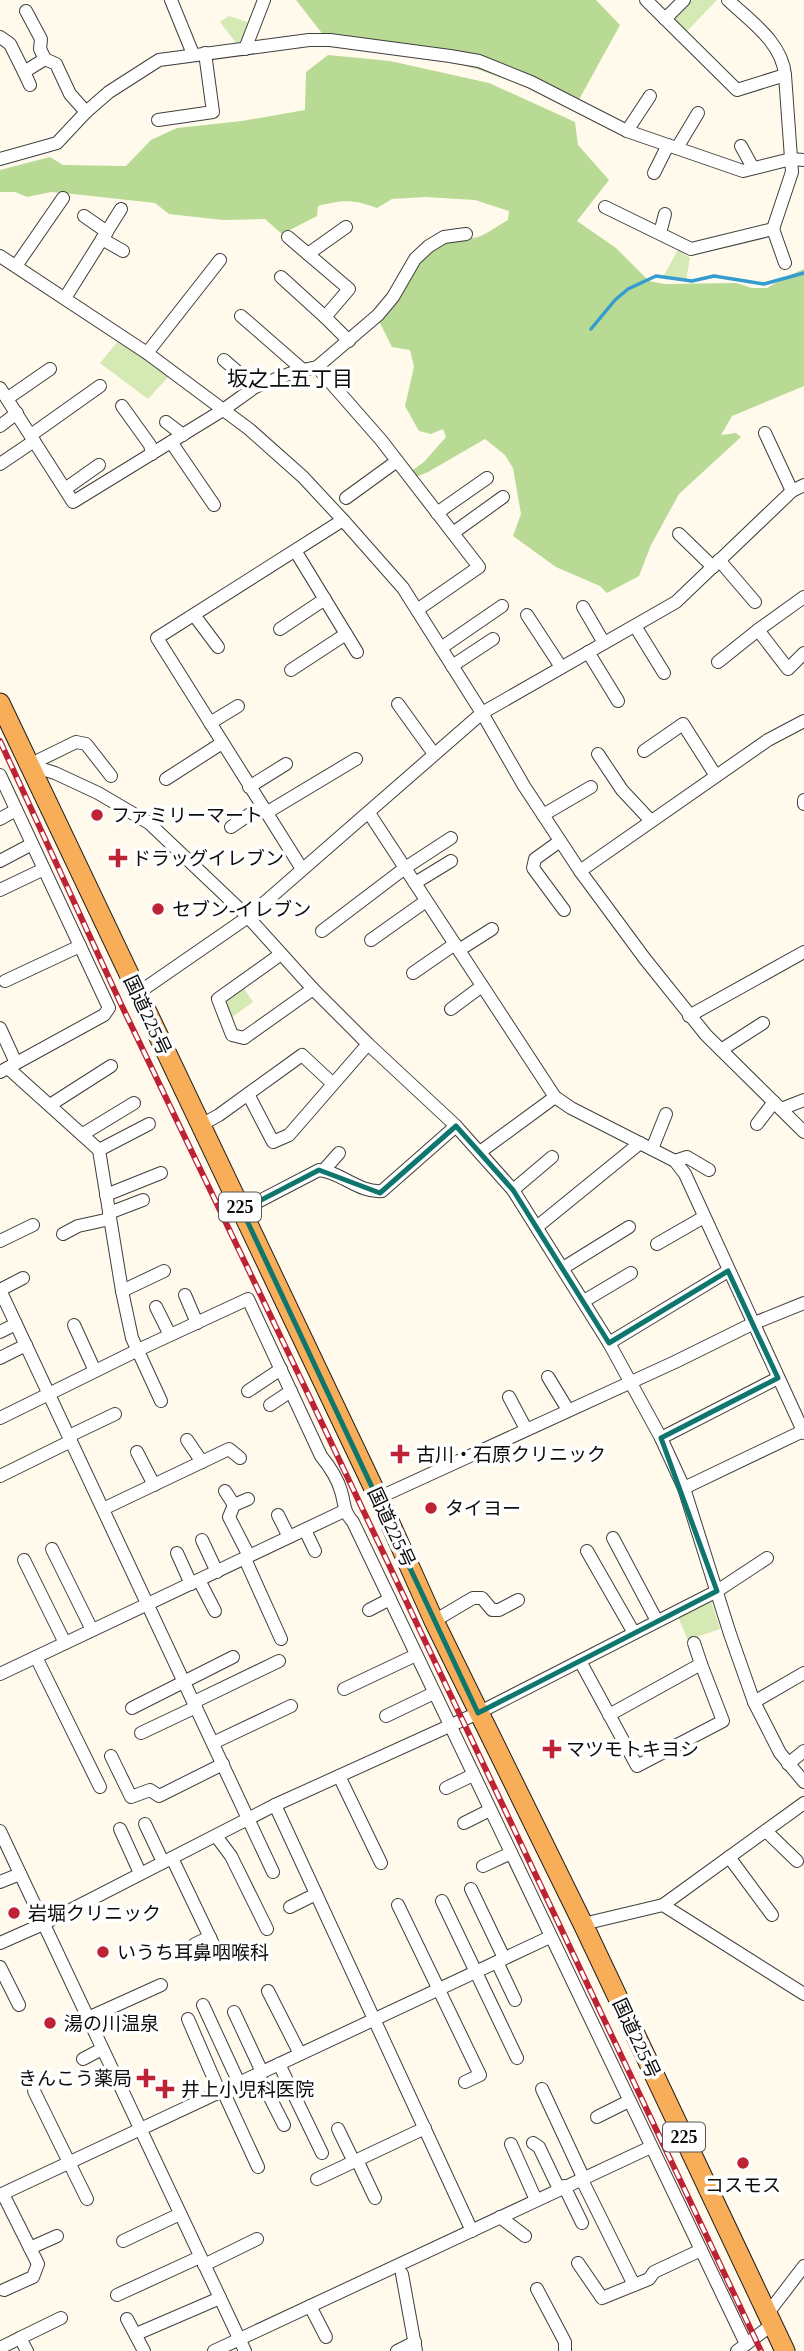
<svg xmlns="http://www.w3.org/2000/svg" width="804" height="2351" font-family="'Times New Roman','Noto Sans JP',serif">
	<rect width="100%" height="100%" fill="#fffaeb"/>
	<g fill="#d4e9b4">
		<path d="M692,0H717L686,32L676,22L675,16Z"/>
		<path d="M229,16L250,23L242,40L237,44L220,22Z"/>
		<path d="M678,250L690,258L686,280L663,277Z"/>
		<path d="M119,340L169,376L148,399L100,363Z"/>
		<path d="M243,987L253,1002L231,1018L224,1005L226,999Z"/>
		<path d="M711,1601L720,1629L688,1640L678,1617Z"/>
	</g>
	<g fill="#b8da94">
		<path d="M296,0H596L620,25L576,105L480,70L413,51L328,41Z"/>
		<path d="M328,55L390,61L489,83L575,122L578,145L609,180L577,221L616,248L649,281L664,284L736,283L752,288H767L788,276L804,269V386L732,416L721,435L736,433L741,437L679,494L651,545L639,576L607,593L600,586L556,567L513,536L521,514L513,468L505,455L485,439L428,472L411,479L407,474L424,462L446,437L443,429L431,434L419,431L405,406L414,367L410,350L392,347L376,315L444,234C481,243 478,237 508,220L509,211L475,200L425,197L392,199L377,208C352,199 343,200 318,206L317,216L282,234L265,219L223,220L169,214L155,203L64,193L51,192L27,197L15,192H0V170L50,157L63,165L126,166L151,140L177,128L242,121L305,110L306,72Z"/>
	</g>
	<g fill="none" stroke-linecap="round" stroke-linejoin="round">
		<path stroke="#359ccf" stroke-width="3.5" d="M591,329L615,300L628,289L656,276L692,281L714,276L764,284L804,273"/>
		<defs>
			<g id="minor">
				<path d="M171,0L193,54"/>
				<path d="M728,0C750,21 782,42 785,75"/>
				<path d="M26,11L41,39L40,49L45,59"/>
				<path d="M665,19L684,0"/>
				<path d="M0,37L10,44L24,72L45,59L56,64L70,94L86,112"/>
				<path d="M245,49L264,0"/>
				<path d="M24,72L30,85"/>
				<path d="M158,120L213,112L205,53"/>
				<path d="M627,131L650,96"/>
				<path d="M741,146L753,168"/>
				<path d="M677,148L698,113"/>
				<path d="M0,159L57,143L86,112L109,92L159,60L309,40H330L450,56L479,61L531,82L627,131L743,171L791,159L804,160"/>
				<path d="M654,173L668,145"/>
				<path d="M605,207L691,249L773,229L792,172L785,75L737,90L646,0"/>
				<path d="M84,216L107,232"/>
				<path d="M773,229L785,263"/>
				<path d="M660,233L665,214"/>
				<path d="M288,237L349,289L325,317L349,341"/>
				<path d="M102,239L123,251"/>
				<path d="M308,254L346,227"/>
				<path d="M0,256L147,353L249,429L303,477L343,520L403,588L482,713L524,786L580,871L645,959L706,1035L804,1132"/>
				<path d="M16,266L63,198"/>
				<path d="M281,277L325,317"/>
				<path d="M65,298L121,209"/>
				<path d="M241,316L303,370"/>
				<path d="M147,353L220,260"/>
				<path d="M224,360L255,387"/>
				<path d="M317,367L381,440L479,567L417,610"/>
				<path d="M0,388L73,502L223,410L255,387L294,372L317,367L378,315L393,297L415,259L429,246L444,237L466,234"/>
				<path d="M8,398L50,369"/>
				<path d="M122,406L150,445L152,454"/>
				<path d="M166,422L183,435"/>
				<path d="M0,426L17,413"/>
				<path d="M765,433L792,491"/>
				<path d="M31,435L100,386"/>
				<path d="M171,442L214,505"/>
				<path d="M0,464L34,441"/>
				<path d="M65,489L99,465"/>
				<path d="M346,498L397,461"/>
				<path d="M437,513L487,478"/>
				<path d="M453,533L503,497"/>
				<path d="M679,534L713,567"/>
				<path d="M296,552L357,652"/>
				<path d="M719,560L755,602"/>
				<path d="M804,597L758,630L788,669L804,653"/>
				<path d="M583,607L604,643"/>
				<path d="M194,615L218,647"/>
				<path d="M527,615L561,667"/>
				<path d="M635,626L664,673"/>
				<path d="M280,629L325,599"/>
				<path d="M441,648L502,606"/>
				<path d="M588,652L618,701"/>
				<path d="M718,662L758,630"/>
				<path d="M452,666L493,639"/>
				<path d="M291,670L346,634"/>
				<path d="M398,704L434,754"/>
				<path d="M210,723L238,706"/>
				<path d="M644,751L683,724L716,776"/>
				<path d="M598,754L622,790L651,821"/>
				<path d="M29,765L55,773L98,793L149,823L248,917L313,989L368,1044L455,1125L513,1190L609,1343L661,1438L684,1488L730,1634L754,1702L780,1753L804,1782"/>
				<path d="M29,765L76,742L86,744L111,776"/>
				<path d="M0,775L109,1008L104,1015L0,1072"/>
				<path d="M166,779L222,743"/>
				<path d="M249,787L286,764"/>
				<path d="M804,800V804"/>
				<path d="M266,813L356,759"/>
				<path d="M369,813L555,1097L571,1108L675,1161L685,1174L804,1433"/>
				<path d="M543,815L591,787"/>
				<path d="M0,819L16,810"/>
				<path d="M231,827L262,806"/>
				<path d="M560,841L535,859L533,868L564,910"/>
				<path d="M0,861L32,844"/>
				<path d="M302,869L157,638L343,520"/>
				<path d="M580,871L768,740L804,721"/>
				<path d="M415,883L451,861"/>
				<path d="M0,890L44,869"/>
				<path d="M322,931L405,868L451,838"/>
				<path d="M371,940L426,901"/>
				<path d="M459,950L492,929"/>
				<path d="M281,954L218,999L232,1035L244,1038L313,989"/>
				<path d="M413,973L455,944"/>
				<path d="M5,981L80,946"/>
				<path d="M138,993L248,917L482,713L676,602L792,491L804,485"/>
				<path d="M451,1009L482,986"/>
				<path d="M689,1016L804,952"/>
				<path d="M0,1028L16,1063"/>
				<path d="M721,1050L763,1023"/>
				<path d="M8,1068L99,1150L122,1291L132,1338L161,1401"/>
				<path d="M248,1094L273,1142L289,1135L368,1044"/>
				<path d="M50,1105L111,1066"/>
				<path d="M781,1109L804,1100"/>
				<path d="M757,1124L774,1102"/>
				<path d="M201,1125L219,1115L302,1055L332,1083"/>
				<path d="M83,1134L134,1103"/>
				<path d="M652,1149L666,1114"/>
				<path d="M99,1150L149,1124"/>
				<path d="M480,1152L555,1097"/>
				<path d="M675,1161L687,1157L709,1170"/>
				<path d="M324,1170L339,1153"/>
				<path d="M513,1190L552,1157"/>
				<path d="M106,1195L161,1173"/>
				<path d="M242,1210L319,1170C341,1172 359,1193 382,1191L456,1126"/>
				<path d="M109,1213L143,1200"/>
				<path d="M538,1226L640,1143"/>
				<path d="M63,1234L78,1226L110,1219"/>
				<path d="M0,1241L33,1225"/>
				<path d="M657,1244L704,1217"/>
				<path d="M563,1268L629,1227"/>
				<path d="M0,1290L273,1872"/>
				<path d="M0,1290L23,1278"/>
				<path d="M122,1291L164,1271"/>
				<path d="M185,1295L197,1323"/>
				<path d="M584,1301L631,1273"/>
				<path d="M156,1307L170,1335"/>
				<path d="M74,1325L95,1371"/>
				<path d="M0,1332L16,1324"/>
				<path d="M609,1343L728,1271"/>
				<path d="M0,1358L26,1345"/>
				<path d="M548,1377L568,1410"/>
				<path d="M248,1391L281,1369"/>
				<path d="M509,1397L526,1429"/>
				<path d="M270,1405L291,1391"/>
				<path d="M0,1418L138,1350L248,1299L321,1456C330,1467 337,1477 341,1491C345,1504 343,1511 353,1522L746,2344"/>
				<path d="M69,1436L115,1414"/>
				<path d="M661,1438L778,1378"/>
				<path d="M187,1440L202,1462"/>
				<path d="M137,1452L154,1485"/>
				<path d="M0,1476L71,1441"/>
				<path d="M684,1488L803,1431"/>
				<path d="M225,1491L234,1505"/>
				<path d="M378,1498L675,1362L752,1324L804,1303"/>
				<path d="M248,1499L234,1505L229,1517L249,1556"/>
				<path d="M103,1509L229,1449L240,1458"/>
				<path d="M278,1515L289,1537"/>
				<path d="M305,1530L315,1551"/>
				<path d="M613,1538L657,1621"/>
				<path d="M202,1540L217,1572"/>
				<path d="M52,1549L92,1630"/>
				<path d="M587,1551L634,1633"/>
				<path d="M177,1553L191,1584"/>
				<path d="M245,1559L281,1639"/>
				<path d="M24,1560L65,1643"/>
				<path d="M199,1580L215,1611"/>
				<path d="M369,1610L390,1599"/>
				<path d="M434,1621L473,1598H482L492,1610H499L518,1600"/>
				<path d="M694,1643L701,1664"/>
				<path d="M36,1657L100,1787"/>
				<path d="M580,1661L637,1766L723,1721L701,1664L609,1715"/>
				<path d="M0,1674L344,1511"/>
				<path d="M344,1689L416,1655"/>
				<path d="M194,1702L279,1661"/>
				<path d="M754,1702L804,1673"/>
				<path d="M132,1708L233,1657"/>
				<path d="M386,1716L434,1693"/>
				<path d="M141,1733L196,1707"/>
				<path d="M213,1743L291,1706"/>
				<path d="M111,1756L131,1797L150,1790L159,1796L223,1764"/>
				<path d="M788,1764L804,1751"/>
				<path d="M339,1776L381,1863"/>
				<path d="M446,1788L473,1775"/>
				<path d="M275,1805L472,2231"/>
				<path d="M464,1823L490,1810"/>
				<path d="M145,1824L163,1862"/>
				<path d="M120,1829L140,1873"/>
				<path d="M0,1831L245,2351"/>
				<path d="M766,1831L797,1861"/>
				<path d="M216,1836L231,1856L267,1929"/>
				<path d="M729,1857L772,1915"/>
				<path d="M172,1858L215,1948"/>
				<path d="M483,1866L511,1853"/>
				<path d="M0,1882L20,1874"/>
				<path d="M471,1889L504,1958"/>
				<path d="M442,1901L517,2058"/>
				<path d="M398,1905L480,2075L465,2082"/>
				<path d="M663,1905L804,1803"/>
				<path d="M290,1907L316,1894"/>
				<path d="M583,1924L663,1905L804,1994"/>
				<path d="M0,1943L43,1924L275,1805L478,1713L717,1591L767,1558"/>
				<path d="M195,1944L210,1937"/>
				<path d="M497,1962L515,2000"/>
				<path d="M0,1967L19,2005"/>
				<path d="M268,1991L300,2054"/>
				<path d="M203,2005L239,2083"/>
				<path d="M234,2012L262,2072"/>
				<path d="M88,2018L161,1985"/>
				<path d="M188,2019L220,2093"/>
				<path d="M83,2059L102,2049"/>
				<path d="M279,2064L322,2153"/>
				<path d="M258,2074L284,2125"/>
				<path d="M542,2089L583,2177"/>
				<path d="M34,2091L87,2199"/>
				<path d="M223,2091L258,2167"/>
				<path d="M597,2117L629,2101"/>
				<path d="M338,2129L354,2162"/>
				<path d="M533,2143L539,2147L559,2189"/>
				<path d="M511,2144L536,2200"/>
				<path d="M357,2160L375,2198"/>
				<path d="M581,2178L634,2285"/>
				<path d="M317,2179L425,2128"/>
				<path d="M564,2186L582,2223"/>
				<path d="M3,2194L38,2264L33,2277L4,2290"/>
				<path d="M0,2195L550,1937"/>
				<path d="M500,2217L525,2236"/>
				<path d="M123,2241L180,2214"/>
				<path d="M30,2248L57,2236"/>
				<path d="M578,2263L602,2298L649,2279L654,2272L701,2250"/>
				<path d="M204,2265L257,2239"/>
				<path d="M402,2274L416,2351"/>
				<path d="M537,2289L565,2342V2351"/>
				<path d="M117,2295L200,2257"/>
				<path d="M310,2306L326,2337"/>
				<path d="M768,2313L804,2266"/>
				<path d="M127,2319L144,2351"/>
				<path d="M141,2332L220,2298"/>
				<path d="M0,2348L20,2338"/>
				<path d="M27,2351L20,2338L61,2318"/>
				<path d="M214,2351L651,2147"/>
				<path d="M397,2351L415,2342"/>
				<path d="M737,2351L773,2324"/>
			</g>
			<path id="trunk" d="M0,703L386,1514L434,1621L583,1924L785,2351"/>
		</defs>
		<use href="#minor" stroke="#3f3f3f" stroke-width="14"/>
		<use href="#trunk" stroke="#1d1d1d" stroke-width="21"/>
		<use href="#minor" stroke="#fff" stroke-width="12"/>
		<use href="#trunk" stroke="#f8ae58" stroke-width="19"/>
		<defs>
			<path id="rail" d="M0,741L120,1002L310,1398L761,2351"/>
		</defs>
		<use href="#rail" stroke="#bd2335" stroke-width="6"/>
		<use href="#rail" stroke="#fff" stroke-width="3.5" stroke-dasharray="10" stroke-linecap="butt"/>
	</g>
	<path fill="none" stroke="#0f766e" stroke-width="5" stroke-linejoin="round" d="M456,1126L513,1190L609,1343L728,1271L778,1378L661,1438L717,1591L478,1713L242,1210L319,1170L380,1193Z"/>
	<g fill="#bd2335" stroke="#fff" stroke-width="2.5">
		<circle cx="97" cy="815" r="7"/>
		<path d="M114.5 847.5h7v7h7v7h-7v7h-7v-7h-7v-7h7z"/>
		<circle cx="158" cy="909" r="7"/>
		<path d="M396.5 1443.5h7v7h7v7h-7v7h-7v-7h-7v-7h7z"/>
		<circle cx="431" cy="1508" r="7"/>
		<path d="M548.5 1738.5h7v7h7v7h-7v7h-7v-7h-7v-7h7z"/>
		<circle cx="14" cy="1913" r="7"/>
		<circle cx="103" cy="1952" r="7"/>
		<circle cx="50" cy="2023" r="7"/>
		<path d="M142.5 2067.5h7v7h7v7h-7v7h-7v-7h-7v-7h7z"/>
		<path d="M161.5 2078.5h7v7h7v7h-7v7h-7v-7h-7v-7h7z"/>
		<circle cx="743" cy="2163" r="7"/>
	</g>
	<g text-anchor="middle" stroke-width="7" stroke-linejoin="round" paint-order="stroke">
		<g fill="#fff" stroke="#555" stroke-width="2">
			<rect x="219" y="1192.5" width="42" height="29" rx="5"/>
			<rect x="663" y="2122.5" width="42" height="29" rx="5"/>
		</g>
		<g font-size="18" font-weight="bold" fill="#0c0c0c">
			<text x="240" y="1213">225</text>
			<text x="684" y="2143">225</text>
		</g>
		<g font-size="19" fill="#0c0c0c" stroke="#fff" text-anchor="start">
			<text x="111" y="822">ファミリーマート</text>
			<text x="132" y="865">ドラッグイレブン</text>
			<text x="172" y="916">セブン-イレブン</text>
			<text x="416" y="1461">古川・石原クリニック</text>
			<text x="445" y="1515">タイヨー</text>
			<text x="566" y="1756">マツモトキヨシ</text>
			<text x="28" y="1920">岩堀クリニック</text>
			<text x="117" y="1959">いうち耳鼻咽喉科</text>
			<text x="64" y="2030">湯の川温泉</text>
			<text x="132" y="2085" text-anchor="end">きんこう薬局</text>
			<text x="181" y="2096">井上小児科医院</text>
			<text x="743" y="2192" text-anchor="middle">コスモス</text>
		</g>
		<g font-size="19" fill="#0c0c0c" stroke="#fff">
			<text transform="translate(148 1015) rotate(65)" y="7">国道225号</text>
			<text transform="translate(392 1527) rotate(65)" y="7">国道225号</text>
			<text transform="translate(637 2038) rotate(65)" y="7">国道225号</text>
		</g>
		<g font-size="21" fill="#0c0c0c" stroke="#fff">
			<text x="290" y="386">坂之上五丁目</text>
		</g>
	</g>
</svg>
